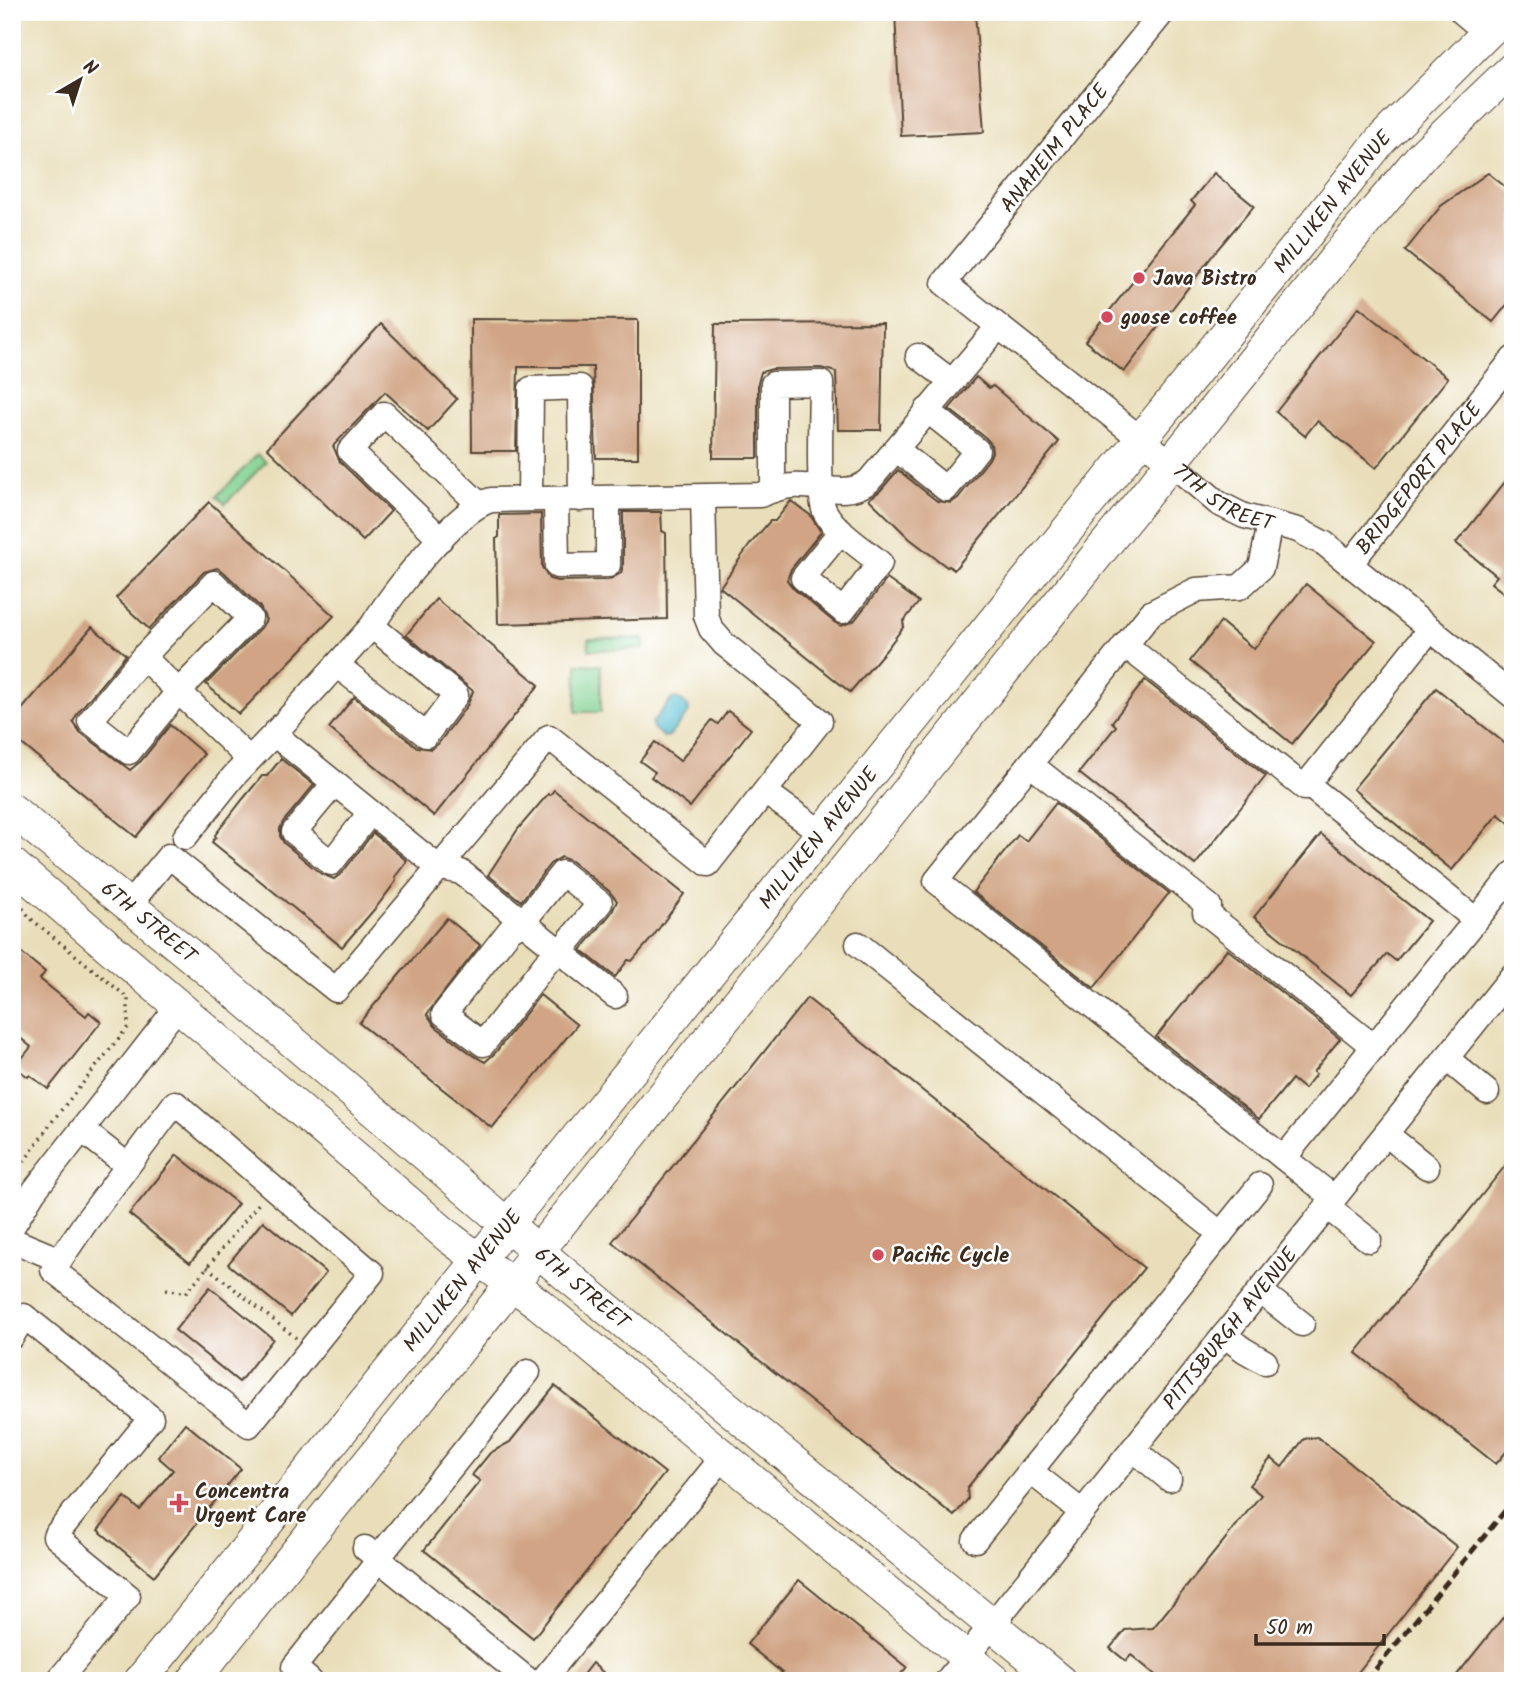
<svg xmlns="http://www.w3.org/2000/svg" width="1525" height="1693" font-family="Kalam,sans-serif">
	<rect width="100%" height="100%" fill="#fff"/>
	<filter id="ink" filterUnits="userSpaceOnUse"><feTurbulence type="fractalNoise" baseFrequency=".0143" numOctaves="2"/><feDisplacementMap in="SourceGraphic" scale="14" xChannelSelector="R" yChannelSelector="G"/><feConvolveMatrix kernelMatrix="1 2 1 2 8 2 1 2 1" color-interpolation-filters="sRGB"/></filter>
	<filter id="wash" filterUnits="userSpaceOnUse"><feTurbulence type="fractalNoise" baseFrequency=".00686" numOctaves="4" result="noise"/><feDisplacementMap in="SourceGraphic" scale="28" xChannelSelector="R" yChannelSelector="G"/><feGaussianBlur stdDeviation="1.57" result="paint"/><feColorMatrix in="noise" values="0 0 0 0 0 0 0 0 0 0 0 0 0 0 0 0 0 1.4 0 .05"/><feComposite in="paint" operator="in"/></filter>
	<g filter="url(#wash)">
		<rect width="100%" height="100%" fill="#e9deb9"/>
		<g fill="#82d191" stroke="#5e7e58" stroke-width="2">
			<path d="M258,454L266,462L225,504L217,496Z"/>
			<path d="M644,638V649L589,650L588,639Z"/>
			<path d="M577,664L601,665V712H576Z"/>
		</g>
		<path fill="#54bdd1" stroke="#487478" stroke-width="2" d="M677,698L688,706L689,712L669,736L663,737L653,728L652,723L672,699Z"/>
		<g id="blocks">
			<g fill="#d0a484">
				<path d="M895,12H975L984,132L901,136Z"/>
				<path d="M1214,173L1254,206L1216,251L1124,372L1085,341L1195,205L1191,201Z"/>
				<path d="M1488,173L1513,193V297L1493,322L1405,251L1441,206Z"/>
				<path d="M1359,307L1448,378L1376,468L1317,421L1305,436L1276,412Z"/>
				<path d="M471,319L638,320V458H596L593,367H518L516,451H472Z"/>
				<path d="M883,323L881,430H838L836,372L821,368L772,369L761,372L758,383V458H713L715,324Z"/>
				<path d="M381,324L457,399L428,431L385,392L333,446L340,462L391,511L363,541L267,448Z"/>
				<path d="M976,377L989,388L993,386L1059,442L954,570L949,566L947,567L910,539L869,499L880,491L898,470L937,501L951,503L958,498L989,459L992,452L991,444L986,438L949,409Z"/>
				<path d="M1513,472V600L1491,583L1497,576L1456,543Z"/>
				<path d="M791,501L810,515L821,532L791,569L787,580L794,589L834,622L841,626L854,621L887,579L919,602L903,622L904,626L886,650L850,692L720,587L751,543L770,521H775Z"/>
				<path d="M209,502L334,616L239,714L206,684L261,628L266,620L260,607L224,572L217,568L204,572L149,629L116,598Z"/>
				<path d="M623,512H661L662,531L666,533L667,619L498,624L496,539L499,537V515L541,514L542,567L549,579L557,581L608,580L621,573L623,565Z"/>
				<path d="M1306,584L1376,641L1292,744L1190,661L1221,622L1254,649Z"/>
				<path d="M436,599L539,685L434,816L329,728L354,697L417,747L431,749L438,744L468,704L473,691L406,635Z"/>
				<path d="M92,627L126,655L78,712L73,722L80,732L130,770L141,761L170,725L204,754L136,837L12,736V721Z"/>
				<path d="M1145,680L1266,776L1195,865L1079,773L1116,726L1112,722Z"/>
				<path d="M1436,688L1513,750V826L1498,814L1452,870L1353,789Z"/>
				<path d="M728,711L751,729L690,807L651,777L655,772L640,761L655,742L680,761L712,720L718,724Z"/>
				<path d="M281,759L314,785L283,822L280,829V836L284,843L321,874L334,879L342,873L373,833L407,861L395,877L396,881L378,905L342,947L212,842L216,837L215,835L243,799L262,776H267Z"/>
				<path d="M554,790L684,894L652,938L632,961L628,960L615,977L581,950L612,912L617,901L609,891L571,861L561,857L550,864L521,901L488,875L518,829L548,794L550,795Z"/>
				<path d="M1056,803L1169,893L1094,988L973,892L1018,835L1026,841Z"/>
				<path d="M1321,834L1429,921L1396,961L1387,954L1351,995L1254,917Z"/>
				<path d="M447,918L480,945L427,1014L435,1026L474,1056L485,1062L495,1053L540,995L577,1025L492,1128L359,1023Z"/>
				<path d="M12,945L45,972L40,979L86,1016L89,1012L101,1022L48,1089L30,1075L28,1077L15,1067L31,1047L12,1031Z"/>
				<path d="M1227,949L1340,1039L1313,1072L1316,1074L1304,1089L1292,1079L1259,1119L1156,1037Z"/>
				<path d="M807,998L1144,1268L967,1488L968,1499L954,1516L612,1242Z"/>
				<path d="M177,1155L238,1204L190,1263L129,1214Z"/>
				<path d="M1513,1156V1444L1496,1464L1356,1353Z"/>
				<path d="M263,1221L326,1273L291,1316L228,1264Z"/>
				<path d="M210,1287L273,1339L239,1382L175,1330Z"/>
				<path d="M555,1386L665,1473L533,1638L424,1550L480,1481L472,1475L490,1453L510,1442Z"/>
				<path d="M185,1423L241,1469L154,1576L98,1530L125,1497L140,1510L173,1470L158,1457Z"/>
				<path d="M1317,1437L1457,1547L1351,1681H1163L1131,1655L1126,1661L1110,1648L1125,1630L1153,1628L1261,1495L1249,1485L1271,1458L1282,1467L1304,1439Z"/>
				<path d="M799,1580L907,1667L895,1681H792L747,1644Z"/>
				<path d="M1513,1605V1681H1452Z"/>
				<path d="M592,1663L613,1681H578Z"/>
			</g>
		</g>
	</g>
	<g filter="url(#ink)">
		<use href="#blocks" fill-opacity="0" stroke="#554535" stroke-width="2"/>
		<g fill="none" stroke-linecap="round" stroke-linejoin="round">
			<defs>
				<g id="minor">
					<path id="s1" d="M1163,12L944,283L1170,462L1218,503L1244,516L1298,530L1325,544L1513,696"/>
					<path d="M1462,12L1487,33"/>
					<path d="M918,356L951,381"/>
					<path d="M896,449L946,489L977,450L927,410"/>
					<path d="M773,490V384L821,383C821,405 817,498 825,512C837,533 862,548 880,563L843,611L803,578L841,531"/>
					<path d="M530,499L531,389L580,387L581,499"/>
					<path d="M556,500L557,566L608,565V499"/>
					<path d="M1270,523L1261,568L1240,587L1196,590L1151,613L936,881L1334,1198"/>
					<path d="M441,539L350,451L384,414L478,503"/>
					<path id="s2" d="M1350,564L1513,359"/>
					<path d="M214,583L250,618L178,692L129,752L90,721L143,657Z"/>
					<path d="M1125,645L1305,788"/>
					<path d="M143,657L249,759"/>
					<path d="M338,666L426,735L456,695L372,626"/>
					<path d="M274,734L438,867L461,872L615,996"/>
					<path d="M1030,764L1209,906"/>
					<path d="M334,784L294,832L331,863L370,813"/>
					<path d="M765,792L822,833"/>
					<path d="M185,837L233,777L274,734L372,626C391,594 456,510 491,500L760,495C770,491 782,486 793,486C820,484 846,499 869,481L998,327"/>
					<path d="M562,873L600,903L560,952L547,962L483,1044L444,1014L510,930L523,922Z"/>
					<path d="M129,905L169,856L336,990L549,737L708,864L820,721L724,644L711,629L706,616L703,497"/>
					<path d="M1205,912L1374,1047"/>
					<path d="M1476,920L1513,874"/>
					<path d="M858,944L1221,1234"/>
					<path d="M1446,1058L1487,1092"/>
					<path d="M175,1103L372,1273L249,1425L53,1270L85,1223Z"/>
					<path d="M82,1130L127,1165"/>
					<path d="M1386,1134L1427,1167"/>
					<path d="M1284,1158L1476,920L1307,784L1430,629"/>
					<path d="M1327,1207L1369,1240"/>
					<path d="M12,1227L34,1191L179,1005"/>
					<path d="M12,1240L60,1260"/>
					<path d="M1260,1291L1302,1324"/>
					<path d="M1224,1335L1244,1350L1265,1362"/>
					<path d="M12,1336L24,1316L151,1418L55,1536L128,1596L58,1681"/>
					<path d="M1133,1449L1169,1479"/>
					<path d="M1030,1471L1082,1512"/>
					<path d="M975,1540L1260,1185"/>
					<path d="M365,1548L529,1681"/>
					<path d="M310,1681L294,1667L379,1560L386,1548L528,1372"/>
					<path d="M542,1681L723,1457"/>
					<path id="s3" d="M947,1681L1513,975"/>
				</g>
				<g id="major">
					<path id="s4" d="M12,810L230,988L565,1274L1060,1681"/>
					<path d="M12,864L450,1238L539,1304L995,1681"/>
					<path id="s5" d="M140,1681L822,833L1303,239L1380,141L1487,33L1511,12"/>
					<path d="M193,1681L1338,255L1424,153L1513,68"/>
				</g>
			</defs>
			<use href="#minor" stroke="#554535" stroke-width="27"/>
			<use href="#major" stroke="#554535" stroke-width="34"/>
			<g stroke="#554535" stroke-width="3.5" stroke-dasharray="2 5" stroke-linecap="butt">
				<path d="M12,1053L20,1059L12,1069"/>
				<path d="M12,1179L54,1119L128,1027V998L30,918L19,903"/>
				<path d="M207,1267L296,1338"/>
				<path d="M166,1289L186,1293L260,1202"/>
			</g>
			<use href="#minor" stroke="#fff" stroke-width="24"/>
			<use href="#major" stroke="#fff" stroke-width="32"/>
			<g stroke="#3b2a1e" stroke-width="5" stroke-dasharray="10 5" stroke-linecap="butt">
				<path d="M1511,1462L1513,1460"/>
				<path d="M1366,1681L1513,1501"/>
			</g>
		</g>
	</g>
	<g fill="#d1495b" stroke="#fff" stroke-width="2.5">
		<circle cx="1139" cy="278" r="7"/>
		<circle cx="1107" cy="317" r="7"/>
		<circle cx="878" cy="1255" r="7"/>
		<path d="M175.5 1492.5h7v7h7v7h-7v7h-7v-7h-7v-7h7z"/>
	</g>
	<g text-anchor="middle" stroke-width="5" stroke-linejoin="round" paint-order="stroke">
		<g font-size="21" fill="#3b2a1e" stroke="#fff">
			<text transform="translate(1054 148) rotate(-51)" y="7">ANAHEIM PLACE</text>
			<text dy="7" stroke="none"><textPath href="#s5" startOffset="1900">MILLIKEN AVENUE</textPath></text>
			<text dy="7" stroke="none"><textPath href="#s2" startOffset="110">BRIDGEPORT PLACE</textPath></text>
			<text dy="7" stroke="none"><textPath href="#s1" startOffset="702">7TH STREET</textPath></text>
			<text dy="7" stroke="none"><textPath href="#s5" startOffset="1082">MILLIKEN AVENUE</textPath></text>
			<text dy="7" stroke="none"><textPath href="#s4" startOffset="177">6TH STREET</textPath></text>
			<text dy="7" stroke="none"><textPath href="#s5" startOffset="514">MILLIKEN AVENUE</textPath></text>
			<text dy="7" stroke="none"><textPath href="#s4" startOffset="744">6TH STREET</textPath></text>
			<text dy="7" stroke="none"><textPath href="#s3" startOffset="452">PITTSBURGH AVENUE</textPath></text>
		</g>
		<g font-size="21" font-weight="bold" fill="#3b2a1e" stroke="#fff" text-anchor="start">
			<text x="1153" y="285">Java Bistro</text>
			<text x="1121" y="324">goose coffee</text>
			<text x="892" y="1262">Pacific Cycle</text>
			<text x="195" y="1498">Concentra<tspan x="195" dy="24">Urgent Care</tspan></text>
		</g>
	</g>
	<rect width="1525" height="1693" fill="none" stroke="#fff" stroke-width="42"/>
	<g transform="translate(80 80) rotate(39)" stroke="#ffffff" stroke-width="5" paint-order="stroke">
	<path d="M0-5L12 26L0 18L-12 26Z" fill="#3b2a1e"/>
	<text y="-10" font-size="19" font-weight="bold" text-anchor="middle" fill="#3b2a1e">N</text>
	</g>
	<path d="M1256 1634v10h128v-10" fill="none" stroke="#3b2a1e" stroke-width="3.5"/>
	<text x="1266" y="1634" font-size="21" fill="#3b2a1e" stroke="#ffffff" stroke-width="5" paint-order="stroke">50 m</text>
</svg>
